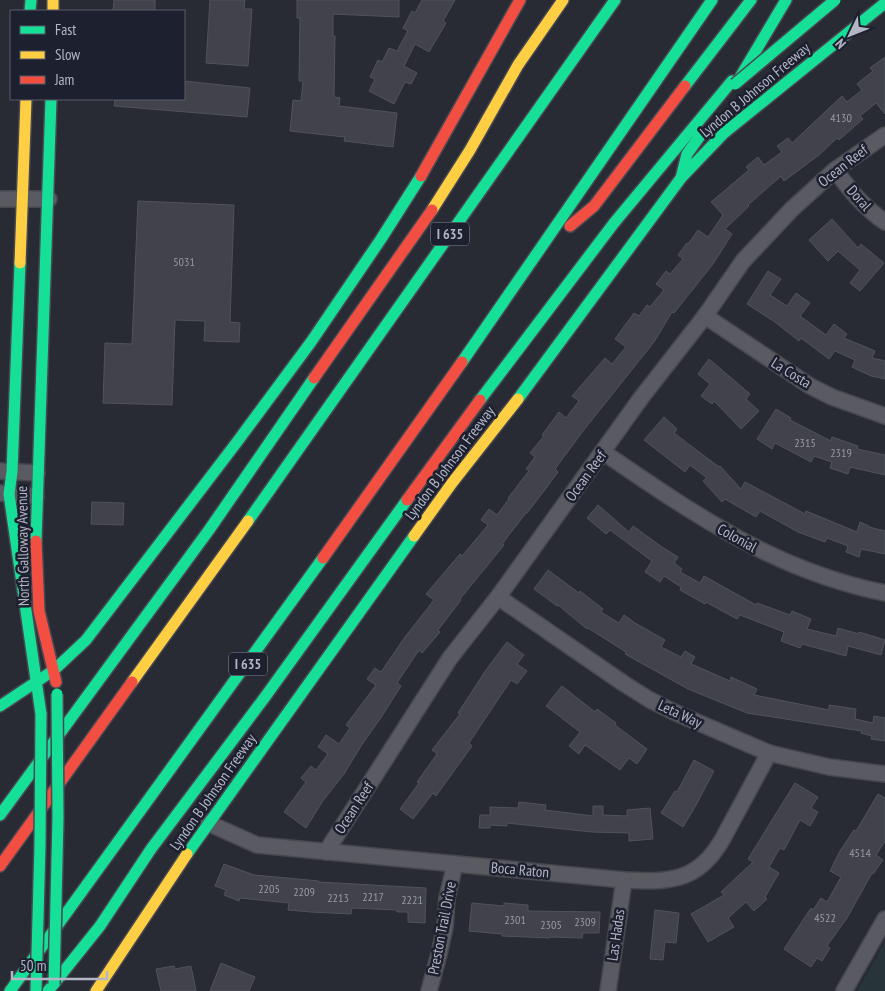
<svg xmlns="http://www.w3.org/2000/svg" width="885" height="991" font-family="'PT Sans Narrow',sans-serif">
	<rect width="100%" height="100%" fill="#292b34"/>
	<path fill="#27343a" d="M885,943V991H857Z"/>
	<g fill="#41424a" stroke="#51535b">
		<path d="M114,0H155V11H113Z"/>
		<path d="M210,0H245L244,9H252L248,66L206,63Z"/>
		<path d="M297,0H399V17L333,14V36H335L334,97L340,98L339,106L397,113L393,147L344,141L345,137L290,131L293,100L301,101L303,81H299L300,18H297Z"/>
		<path d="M422,0H455L443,21L446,23L429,52L415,44L404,66L417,73L411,84L405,82L394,104L369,91L375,79L370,77L378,60L382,62L389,48L397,51L408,31L403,28L412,11L415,13Z"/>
		<path d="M885,57V114L876,103L860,116L863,119L839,140L837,138L819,155L784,181L781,176L748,205L749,206L725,229L732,234L713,264L674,313L672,312L654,342L583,431L555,469L558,472L544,491L527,513H526L502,544L504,545L460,599L461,600L438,630L440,632L422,653L419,650L397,683L401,686L382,716L361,746L344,774L322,802L306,828L284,812L306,782L301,778L311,766L316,770L328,754L318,747L326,735L339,744L350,728L346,725L376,685L367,679L375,668L381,672L405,637L434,600L426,594L460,554L462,556L488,525L481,520L489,509L497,515L509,499L508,498L529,471L526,469L535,457L530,453L544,436L542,435L559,412L566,418L579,401L572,396L605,358L612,364L626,347L615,339L634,313L639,316L647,305L650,307L664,290L656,284L666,271L670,274L683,259L678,255L687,243L688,244L698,230L708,237L723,215L711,202L749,170L746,167L758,157L764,165L782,152L777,146L788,138L792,143L842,96L847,102L862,90L857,84L873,71L870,68Z"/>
		<path d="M184,81L250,88L247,117L114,106L115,99H184Z"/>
		<path d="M138,201L234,205L230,322L240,323L239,342L204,341L205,321L175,320L172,405L103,403L105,343L132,344Z"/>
		<path d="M832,219L858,248L861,244L884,263L860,291L850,283L860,270L838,251L828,261L809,240Z"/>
		<path d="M768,271L781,279L770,295L787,306L796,293L810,303L800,316L826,335L834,324L847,334L844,338L875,351L872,358L885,361V379L871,376L852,367L855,360L835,351L829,359L801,338L799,341L775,322L747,304Z"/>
		<path d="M709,359L750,394L746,399L759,411L741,429L714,401L712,404L701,396L710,384L698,374Z"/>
		<path d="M776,409L791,418L790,420L831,441L832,437L858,446L857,449L885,455V475L850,467L848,474L830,468L832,462L814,456L811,462L775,443L772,449L757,439Z"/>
		<path d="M664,417L677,429L674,433L719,467L720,466L741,489L745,482L805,514L806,511L857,532L860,522L869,526V527L885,531V554L861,549L859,557L846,552L848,546L827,538L825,542L798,532L760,511L756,517L725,499L722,502L703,481L707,478L690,465L685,472L644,440Z"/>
		<path d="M92,502L124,503L123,525L91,524Z"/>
		<path d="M598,505L629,532L633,526L662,547L678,557L674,563L682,569L680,572L700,583L704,576L756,605L757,603L790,615L792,611L811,619L807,629L836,636L838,628L859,634V632L885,640L881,655L848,646L846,656L802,644L800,648L781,641L784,632L740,615L737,619L706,602L705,604L680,590L681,587L664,576L660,582L645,572L652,561L610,530L606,534L587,518Z"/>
		<path d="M548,570L579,593L580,591L603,609L601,612L619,623L624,615L635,623L665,640L661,647L681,657L685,651L695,657L691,664L730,681L731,677L757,689L754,695L829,710V705L856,709L855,719L873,723L874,716L885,718V741L871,739L872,736L861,733L862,731L747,713L688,689L625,654L626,652L588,628L587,629L558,605L557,606L534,589Z"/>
		<path d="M507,642L524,655L517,664L527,671L517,684L511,680L469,743L472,746L436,796L433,793L413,819L400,809L419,783L417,782L437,754L432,750L460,714L458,713L486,670Z"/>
		<path d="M562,686L595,712L597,709L616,723L615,725L647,749L637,764L629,758L620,770L585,745L579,754L569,746L580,732L546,706Z"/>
		<path d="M694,760L714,771L696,805L683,827L661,813L675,791L677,792Z"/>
		<path d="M795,783L818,797L811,808L818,812L810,826L800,820L784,850L780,848L769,867L779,873L765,897L767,899L754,911L746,902L728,918L734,927L708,942L691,914L724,895L721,892L753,862L748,859Z"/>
		<path d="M878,794L885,798V841L876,855L883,860L873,874L872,873L847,918L827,946L830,948L822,961L817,958L811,967L784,949L811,908L813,910L821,898L827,902L841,877L830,871L840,851L854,830L856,831Z"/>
		<path d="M519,802L546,805L545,810L593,816V806H603V815L627,816V810L650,808L653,839L629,841V833L592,832L507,823V826L490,825V828H479L480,815H490V807L518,808Z"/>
		<path d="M224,864L254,875L319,881V882L426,888L425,923L408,922V912H397V910L352,908L351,914L311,912L288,910L289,903L240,898L239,901L224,895L226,890L215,886Z"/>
		<path d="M472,903L504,906V903L528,905V911L600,912L599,933H583L582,938L550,937V938L502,936V934L469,931Z"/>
		<path d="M655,910L679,913L676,943L665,942L663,960L650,959Z"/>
		<path d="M221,963L255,977L249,991H210Z"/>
		<path d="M174,966L175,969L191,966L196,991H161L156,969Z"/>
	</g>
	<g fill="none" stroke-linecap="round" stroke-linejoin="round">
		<defs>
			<g id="street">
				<path d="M835,170C850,190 864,208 885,222"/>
				<path d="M0,199H49"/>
				<path d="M705,316L810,386L832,397L885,416"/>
				<path d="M603,452C694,514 775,571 885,593"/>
				<path d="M0,471L37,473"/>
				<path d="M0,493L36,496"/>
				<path d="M498,597L623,683L650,700L676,713L769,753L829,767L885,774"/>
				<path d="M208,823L257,845L624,880C668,882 697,883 722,840L769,753"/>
				<path d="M326,852L450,658L498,597L641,398L705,316L743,261L792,209L835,170L885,135"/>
				<path d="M429,991L439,954L445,927L447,898L455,864"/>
				<path d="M608,991L624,880"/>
				<path d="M844,991L885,919"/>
			</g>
			<g id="fast">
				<path d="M30,11L31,0"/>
				<path d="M739,79L786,0"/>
				<path d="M685,86L751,0"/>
				<path d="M681,178L687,154L700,136"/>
				<path d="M20,263L12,472L9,494L41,714"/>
				<path d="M462,362L712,0"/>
				<path d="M518,399L681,178L724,133L885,3"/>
				<path d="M480,400L614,223L732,81"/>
				<path d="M248,521L615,0"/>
				<path d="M36,541L51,99"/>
				<path d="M0,706L54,670L86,640L237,442L311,342L381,239L421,176"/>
				<path d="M0,815L209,530L314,378"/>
				<path d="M187,854L414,536"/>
				<path d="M10,991L323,558"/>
				<path d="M48,991L100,926L151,849L265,697L407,500"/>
			</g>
			<g id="slow">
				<path d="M53,0V11"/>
				<path d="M432,210L470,150L518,65L563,0"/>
				<path d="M20,263L26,99"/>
				<path d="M414,536L452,483L518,399"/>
				<path d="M132,682L248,521"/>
				<path d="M96,991L187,854"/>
			</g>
			<g id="jam">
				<path d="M421,176L520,0"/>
				<path d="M570,226L594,206L685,86"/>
				<path d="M314,378L432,210"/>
				<path d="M407,500L480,400"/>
				<path d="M36,541L39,611L56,682"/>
				<path d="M323,558L462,362"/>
				<path d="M0,866L132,682"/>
			</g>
		</defs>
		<use href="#street" stroke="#47484e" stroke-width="18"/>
		<use href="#fast" stroke="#474851" stroke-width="14"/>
		<use href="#slow" stroke="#474851" stroke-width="14"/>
		<use href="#jam" stroke="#474851" stroke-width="14"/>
		<use href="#street" stroke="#595a62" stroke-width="15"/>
		<use href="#fast" stroke="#16e098" stroke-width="11"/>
		<use href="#slow" stroke="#ffcf43" stroke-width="11"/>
		<use href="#jam" stroke="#f24e42" stroke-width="11"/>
		<defs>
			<g id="fast-bridge">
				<path d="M735,84L835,0"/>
				<path d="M54,984L58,818L57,694"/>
				<path d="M36,991L40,845L41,714"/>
			</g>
		</defs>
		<use href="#fast-bridge" stroke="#474851" stroke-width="14" stroke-linecap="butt"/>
		<use href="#fast-bridge" stroke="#16e098" stroke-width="11"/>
	</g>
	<g text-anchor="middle" stroke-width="5" stroke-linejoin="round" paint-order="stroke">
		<g font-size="12" fill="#9699a6">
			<text x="841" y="122">4130</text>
			<text x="184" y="266">5031</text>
			<text x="805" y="447">2315</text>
			<text x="841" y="457">2319</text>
			<text x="860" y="857">4514</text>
			<text x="269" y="893">2205</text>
			<text x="304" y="896">2209</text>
			<text x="373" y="901">2217</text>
			<text x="338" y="902">2213</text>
			<text x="412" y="904">2221</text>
			<text x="825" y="922">4522</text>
			<text x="515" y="924">2301</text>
			<text x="585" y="926">2309</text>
			<text x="551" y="929">2305</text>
		</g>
		<g fill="#1d202e" stroke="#868998" stroke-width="1">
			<rect x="431" y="222.5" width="38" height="23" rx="4"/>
			<rect x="229" y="652.5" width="38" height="23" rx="4"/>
		</g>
		<g font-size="14" font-weight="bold" fill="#b3b6c5">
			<text x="450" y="239">I 635</text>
			<text x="248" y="669">I 635</text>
		</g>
		<g font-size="15" fill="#b3b6c5" stroke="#1d202e">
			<text transform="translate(755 90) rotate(-40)" y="5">Lyndon B Johnson Freeway</text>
			<text transform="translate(843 166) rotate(-38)" y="5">Ocean Reef</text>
			<text transform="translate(859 198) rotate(48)" y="5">Doral</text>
			<text transform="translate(791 373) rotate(32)" y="5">La Costa</text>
			<text transform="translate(450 463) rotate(-53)" y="5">Lyndon B Johnson Freeway</text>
			<text transform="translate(586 476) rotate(-54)" y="5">Ocean Reef</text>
			<text transform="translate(737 538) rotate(29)" y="5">Colonial</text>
			<text transform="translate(23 546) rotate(-91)" y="5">North Galloway Avenue</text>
			<text transform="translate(680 714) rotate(25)" y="5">Leta Way</text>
			<text transform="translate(213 792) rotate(-55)" y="5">Lyndon B Johnson Freeway</text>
			<text transform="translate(354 808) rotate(-57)" y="5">Ocean Reef</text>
			<text transform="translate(520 870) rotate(5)" y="5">Boca Raton</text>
			<text transform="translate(442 928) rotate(-79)" y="5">Preston Trail Drive</text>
			<text transform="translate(616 935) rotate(-82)" y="5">Las Hadas</text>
		</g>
	</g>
	<rect x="10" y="10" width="175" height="90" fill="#1d202e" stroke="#595c6a"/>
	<rect x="20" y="26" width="25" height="8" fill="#16e098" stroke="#595c6a"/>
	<text x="55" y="35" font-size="15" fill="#b3b6c5">Fast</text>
	<rect x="20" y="51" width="25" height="8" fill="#ffcf43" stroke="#595c6a"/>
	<text x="55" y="60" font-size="15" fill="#b3b6c5">Slow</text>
	<rect x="20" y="76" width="25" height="8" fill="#f24e42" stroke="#595c6a"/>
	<text x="55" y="85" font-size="15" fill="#b3b6c5">Jam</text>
	<g transform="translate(850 35) rotate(227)" stroke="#1d202e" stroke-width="4" paint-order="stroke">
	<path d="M0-4L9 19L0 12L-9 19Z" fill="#b3b6c5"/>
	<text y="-8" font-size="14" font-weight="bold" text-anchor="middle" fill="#b3b6c5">N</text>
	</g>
	<path d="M12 971v8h95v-8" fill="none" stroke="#b3b6c5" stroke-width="2.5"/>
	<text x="20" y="971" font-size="15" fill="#b3b6c5" stroke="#1d202e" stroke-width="4" paint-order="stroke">50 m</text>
</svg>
